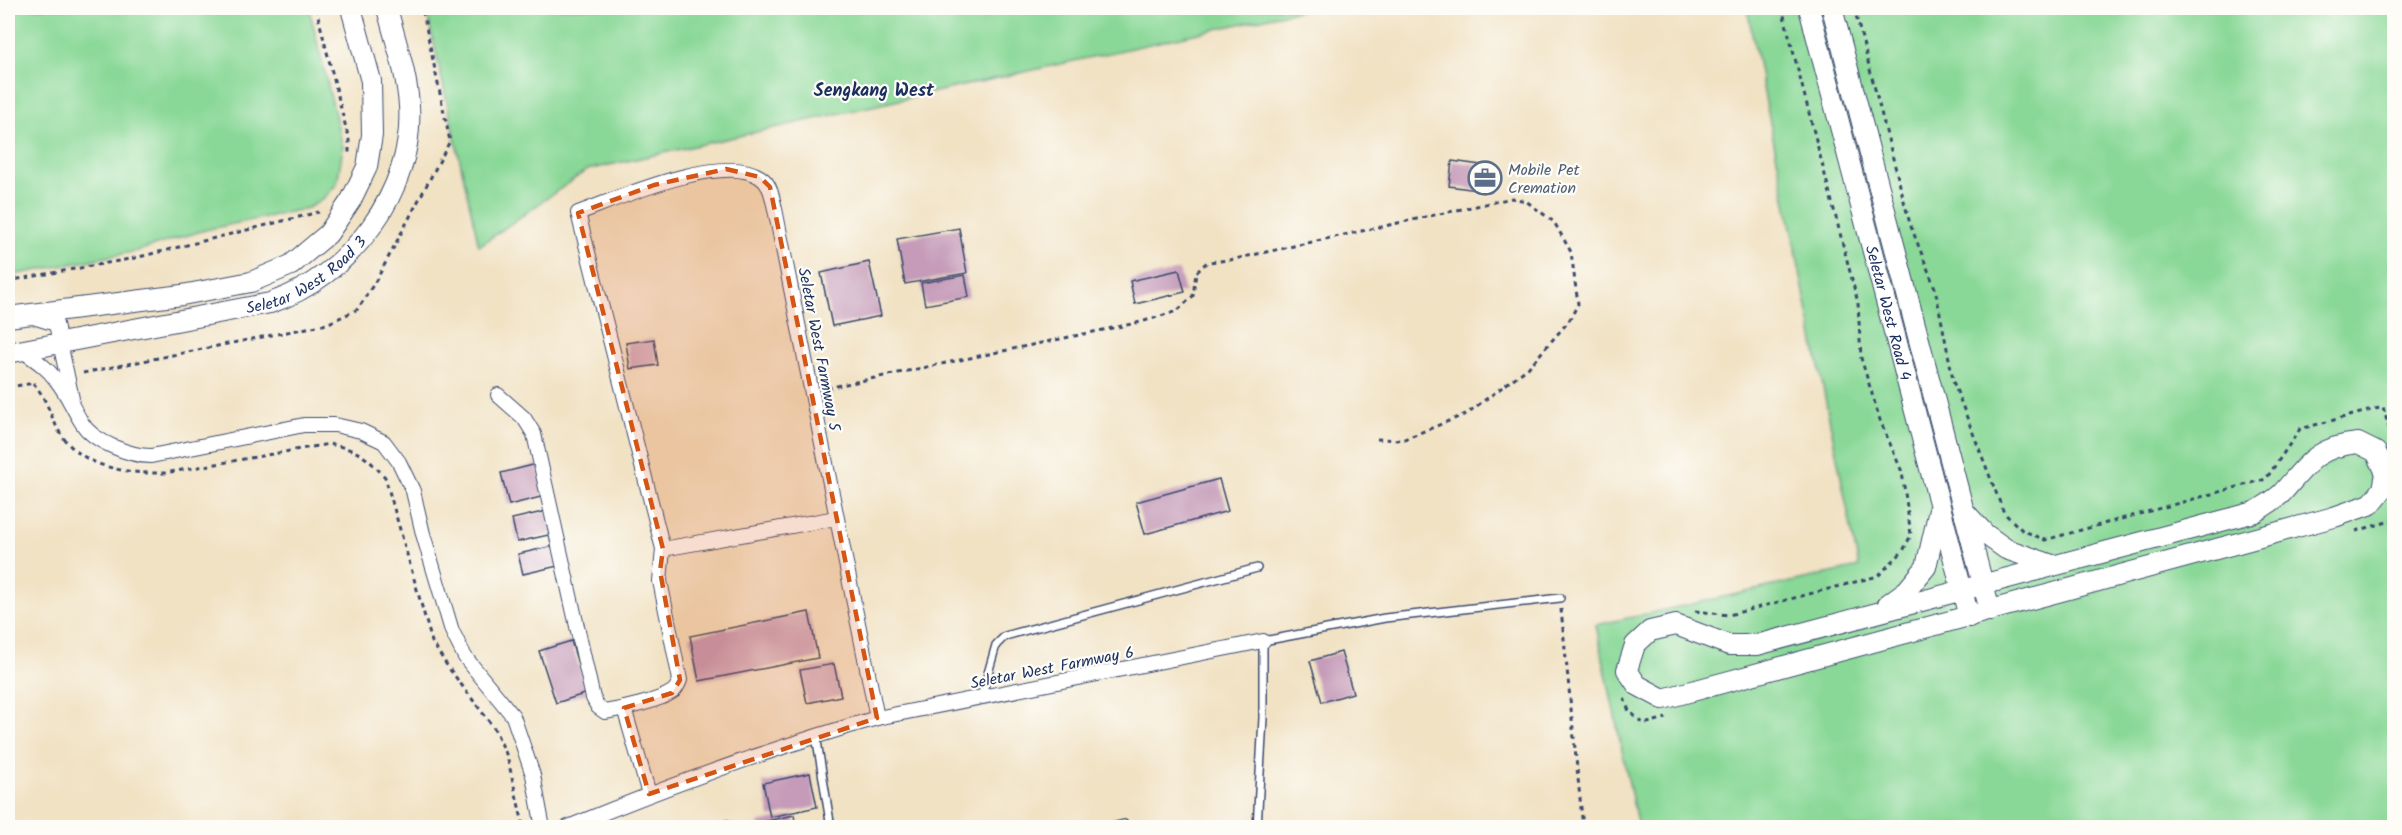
<svg xmlns="http://www.w3.org/2000/svg" width="2402" height="835" font-family="Kalam,sans-serif">
	<rect width="100%" height="100%" fill="#fdfcf7"/>
	<filter id="ink" filterUnits="userSpaceOnUse"><feTurbulence type="fractalNoise" baseFrequency=".0167" numOctaves="2"/><feDisplacementMap in="SourceGraphic" scale="12" xChannelSelector="R" yChannelSelector="G"/><feConvolveMatrix kernelMatrix="1 2 1 2 8 2 1 2 1" color-interpolation-filters="sRGB"/></filter>
	<filter id="wash" filterUnits="userSpaceOnUse"><feTurbulence type="fractalNoise" baseFrequency=".008" numOctaves="4" result="noise"/><feDisplacementMap in="SourceGraphic" scale="24" xChannelSelector="R" yChannelSelector="G"/><feGaussianBlur stdDeviation="1.35" result="paint"/><feColorMatrix in="noise" values="0 0 0 0 0 0 0 0 0 0 0 0 0 0 0 0 0 1.4 0 .05"/><feComposite in="paint" operator="in"/></filter>
	<g filter="url(#wash)">
		<rect width="100%" height="100%" fill="#f1e2c4"/>
		<g fill="#89d897" stroke="#52847a" stroke-width="1.5">
			<path d="M8,8H309L343,147L337,184L322,200L308,208L205,230L137,251L8,276Z"/>
			<path d="M426,8H1310L587,170L479,246Z"/>
			<path d="M1747,8H2394V827H1638L1596,625L1859,567Z"/>
		</g>
		<g id="blocks">
			<g fill="#c59bb9">
				<path d="M1452,161L1495,167L1491,192L1449,186Z"/>
				<path d="M959,228L967,273L905,284L897,239Z"/>
				<path d="M869,262L881,316L832,326L821,273Z"/>
				<path d="M1179,270L1185,292L1135,304L1130,281Z"/>
				<path d="M965,275L969,297L925,305L921,283Z"/>
				<path d="M654,339L658,365L630,369L626,343Z"/>
				<path d="M537,464L545,496L509,505L501,473Z"/>
				<path d="M1219,479L1228,511L1145,534L1136,502Z"/>
				<path d="M547,511L553,534L517,542L512,519Z"/>
				<path d="M554,546L558,566L523,574L518,554Z"/>
				<path d="M809,612L818,658L699,681L690,636Z"/>
				<path d="M571,641L587,693L556,703L539,651Z"/>
				<path d="M1341,652L1353,693L1322,702L1310,661Z"/>
				<path d="M834,664L841,696L807,703L800,670Z"/>
				<path d="M810,773L817,807L770,817L763,783Z"/>
				<path d="M794,815L796,828H759L758,823Z"/>
			</g>
		</g>
	</g>
	<g filter="url(#ink)">
		<use href="#blocks" fill-opacity="0" stroke="#3b4a6d" stroke-width="1.5"/>
		<g fill="none" stroke-linecap="round" stroke-linejoin="round">
			<defs>
				<g id="lane">
					<path d="M981,698L996,645L1005,636L1257,568"/>
					<path d="M816,735L831,828"/>
					<path d="M727,824L729,828"/>
					<path d="M1108,828L1124,824"/>
					<path d="M1257,828L1263,718V641L1385,618L1560,598"/>
				</g>
				<g id="street">
					<path d="M30,316L56,324L72,399"/>
					<path d="M21,350C34,359 47,367 56,380C67,393 73,409 82,423C93,442 131,456 151,456L304,425H335L361,431L384,442L399,462L413,491L423,534L452,631L465,657L513,716L533,775L543,828"/>
					<path d="M498,395L524,418L534,434L593,698L598,707L605,712C622,709 659,701 672,692C677,689 678,685 680,680L660,581L663,549L578,213C617,199 722,152 760,177C771,184 772,197 775,209L877,718"/>
					<path d="M663,549L836,518"/>
					<path d="M624,708L649,794"/>
					<path d="M566,828C668,786 772,748 877,718L1263,641"/>
				</g>
				<g id="secondary">
					<path id="s1" d="M1809,8L1969,617"/>
					<path d="M1832,8L1990,611"/>
					<path d="M8,317L182,295L251,282L291,265L328,234L351,200L367,167L372,135L371,81L351,8"/>
					<path id="s2" d="M8,353L270,303C349,277 415,191 409,106C407,73 395,40 387,8"/>
					<path d="M2358,443L2376,452L2386,473L2383,489L2371,504L2334,517L1663,699L1637,685L1627,670L1635,645L1650,631L1676,625L1729,645H1757L2255,512C2264,506 2275,500 2282,493C2308,464 2316,447 2358,443Z"/>
					<path d="M1964,511L1985,534L2006,549L2052,565"/>
					<path d="M1888,604L1907,590L1926,567L1939,510"/>
				</g>
			</defs>
			<use href="#lane" stroke="#3b4a6d" stroke-width="10"/>
			<use href="#street" stroke="#3b4a6d" stroke-width="16"/>
			<use href="#secondary" stroke="#3b4a6d" stroke-width="22"/>
			<g stroke="#3b4a6d" stroke-width="3" stroke-dasharray="4.5 4.5" stroke-linecap="butt">
				<path d="M316,8L349,140V153"/>
				<path d="M1854,8L1910,224L1935,288L1954,384L2004,513L2022,530L2045,540L2266,479L2300,429L2383,407L2393,442"/>
				<path d="M8,281L135,258L319,212"/>
				<path d="M83,373L327,324L358,309L378,277L450,141L422,8"/>
				<path d="M33,383C47,398 50,416 60,433C82,468 127,474 165,473L329,444C358,450 365,455 385,477L432,642L448,667L494,728L507,756L524,828"/>
				<path d="M8,387L35,383"/>
				<path d="M827,388L1141,322L1177,311L1193,296L1196,273L1207,262L1230,260L1512,198L1526,201L1554,222L1571,252L1578,304L1569,321L1528,368L1466,414L1402,440L1377,439"/>
				<path d="M2356,531L2394,520"/>
				<path d="M1561,609L1583,828"/>
				<path d="M1695,611L1729,615L1878,576L1903,551L1911,535L1902,472L1880,420L1861,358L1858,303L1782,8"/>
				<path d="M1624,698L1629,711L1644,724L1666,718"/>
			</g>
			<use href="#lane" stroke="#fff" stroke-width="7"/>
			<use href="#street" stroke="#fff" stroke-width="14"/>
			<use href="#secondary" stroke="#fff" stroke-width="20"/>
		</g>
	</g>
	<path fill="#d45514" fill-opacity="0.2" stroke="#d45514" stroke-width="4.5" stroke-dasharray="12 8" stroke-linejoin="round" d="M726,169L760,177L770,187L877,718L649,794L624,708L672,693L680,680L660,571L663,549L578,213L654,185Z"/>
	<defs>
		<symbol id="office-ring" viewBox="-11 -11 22 22"><circle r="9.5" fill="#fdfcf7" stroke="#5c6f8a" stroke-width="1.5"/><path d="M-6-3h4V-5.5h4V-3h4V5H-6ZM-1-4.5V-3h2v-1.5ZM-6 0V1H6V0Z" fill="#5c6f8a"/></symbol>
	</defs>
	<g fill-rule="evenodd">
		<use href="#office-ring" x="1466" y="159" width="38" height="38"/>
	</g>
	<g text-anchor="middle" stroke-width="4.5" stroke-linejoin="round" paint-order="stroke">
		<g font-size="16" fill="#4e5e75" stroke="#fdfcf7" text-anchor="start">
			<text x="1508" y="175">Mobile Pet<tspan x="1508" dy="18">Cremation</tspan></text>
		</g>
		<g font-size="16" fill="#1b2f5e" stroke="#fdfcf7">
			<text dy="6" stroke="none"><textPath href="#s2" startOffset="312">Seletar West Road 3</textPath></text>
			<text dy="6" stroke="none"><textPath href="#s1" startOffset="315">Seletar West Road 4</textPath></text>
			<text transform="translate(820 349) rotate(79)" y="6">Seletar West Farmway 5</text>
			<text transform="translate(1052 667) rotate(-11)" y="6">Seletar West Farmway 6</text>
		</g>
		<g font-size="18" font-weight="bold" fill="#1b2f5e" stroke="#fdfcf7">
			<text x="874" y="96">Sengkang West</text>
		</g>
	</g>
	<rect width="2402" height="835" fill="none" stroke="#fdfcf7" stroke-width="30"/>
</svg>
